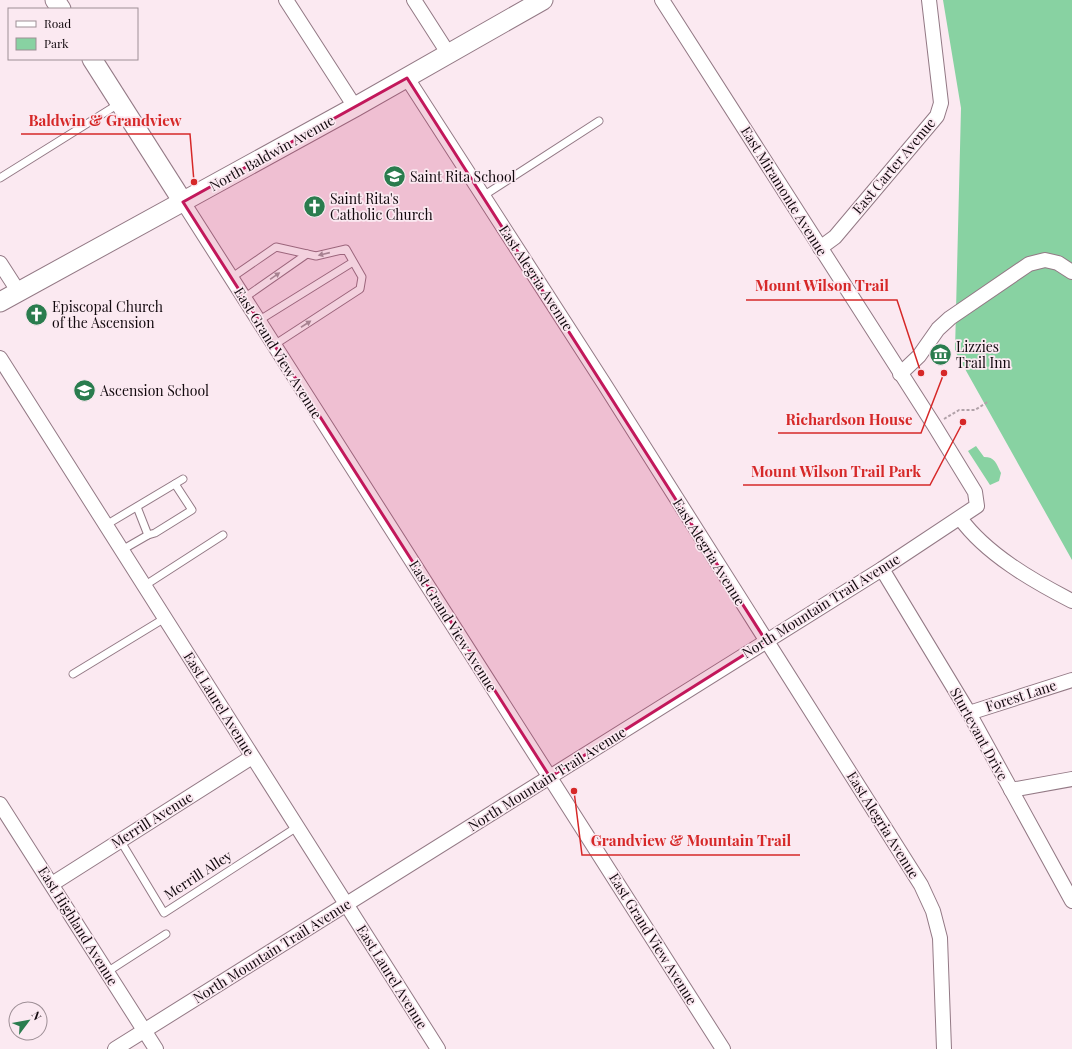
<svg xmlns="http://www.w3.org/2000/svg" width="1072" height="1049" font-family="'Playfair Display',serif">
	<rect width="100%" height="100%" fill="#fbe9f1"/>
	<g fill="#88d2a2">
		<path d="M943,0H1072V560L955,351L961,108Z"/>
		<path d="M976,446L984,457C995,457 996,463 1001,473L999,481L990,485L968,451Z"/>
	</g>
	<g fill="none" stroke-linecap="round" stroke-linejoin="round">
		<defs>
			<g id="lane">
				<path d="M0,178L120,103"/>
				<path d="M483,196L599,121"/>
				<path d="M231,278L276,247L316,256L346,249L362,277L360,289L274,345"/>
				<path d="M244,298L307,254"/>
				<path d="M258,321L353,262"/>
				<path d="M106,525L183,479"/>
				<path d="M148,535L155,533L192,510L175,484"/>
				<path d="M122,550L148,535L137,507"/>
				<path d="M144,586L223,535"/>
				<path d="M73,674L165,618"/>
				<path d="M120,840L164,913L297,827"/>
				<path d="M107,972L166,934"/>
			</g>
			<g id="street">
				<path d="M286,0L355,107"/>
				<path d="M414,0L448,53"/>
				<path d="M407,78L603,382L921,885L933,911L940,938L944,1049"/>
				<path d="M183,202L723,1049"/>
				<path d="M820,248L835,237L937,116L941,103L929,0"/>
				<path d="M0,263L18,291"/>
				<path d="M0,358L438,1049"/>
				<path d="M900,374L919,356L938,329L950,318L1029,264L1045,260L1058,263L1072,272"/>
				<path d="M960,518C986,554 1033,581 1072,601"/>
				<path d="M882,569L969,713L1072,901"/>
				<path d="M969,713L1072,680"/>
				<path d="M1011,790L1072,779"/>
				<path d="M0,804L156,1049"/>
				<path d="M52,884L252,757"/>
				<path d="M115,1049L882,569L977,506L975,492L934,425L662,0"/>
			</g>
			<g id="secondary">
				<path d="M55,0L61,9"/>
				<path d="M92,59L183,202"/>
				<path d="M0,302L355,107L543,0"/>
			</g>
		</defs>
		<use href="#lane" stroke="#937985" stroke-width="9"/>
		<use href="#street" stroke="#937985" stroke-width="16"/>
		<use href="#secondary" stroke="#937985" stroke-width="21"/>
		<path stroke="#b1a2a9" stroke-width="2" stroke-dasharray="3 2" stroke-linecap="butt" d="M944,419L959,410H975L989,401"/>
		<use href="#lane" stroke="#fff" stroke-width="7"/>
		<use href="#street" stroke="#fff" stroke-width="14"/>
		<use href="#secondary" stroke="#fff" stroke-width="19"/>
	</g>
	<defs><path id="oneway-solid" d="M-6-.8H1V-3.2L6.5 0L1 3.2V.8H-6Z"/></defs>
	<g fill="#a09d9f">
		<use href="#oneway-solid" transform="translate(324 254) rotate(167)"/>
		<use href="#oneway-solid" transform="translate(275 276) rotate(-35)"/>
		<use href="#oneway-solid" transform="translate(306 324) rotate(-33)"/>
	</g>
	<path fill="#c2185b" fill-opacity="0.2" stroke="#c2185b" stroke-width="3" stroke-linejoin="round" d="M407,78L766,641L550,777L183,202Z"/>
	<defs>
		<symbol id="school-disc" viewBox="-11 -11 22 22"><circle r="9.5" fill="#2a7c4e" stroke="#fbe9f1"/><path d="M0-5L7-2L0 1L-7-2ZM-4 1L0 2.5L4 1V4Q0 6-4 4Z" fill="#fff"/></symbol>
		<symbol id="church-disc" viewBox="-11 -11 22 22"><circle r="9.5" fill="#2a7c4e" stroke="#fbe9f1"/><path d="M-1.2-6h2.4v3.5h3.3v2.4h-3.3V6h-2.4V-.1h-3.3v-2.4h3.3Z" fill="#fff"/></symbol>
		<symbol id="museum-disc" viewBox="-11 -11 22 22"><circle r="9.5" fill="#2a7c4e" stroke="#fbe9f1"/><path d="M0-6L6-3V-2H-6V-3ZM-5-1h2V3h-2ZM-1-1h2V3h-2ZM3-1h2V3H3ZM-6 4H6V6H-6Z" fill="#fff"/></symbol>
	</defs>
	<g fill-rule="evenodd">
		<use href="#school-disc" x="382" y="164" width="25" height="25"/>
		<use href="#church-disc" x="302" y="194" width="25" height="25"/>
		<use href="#church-disc" x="24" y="302" width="25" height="25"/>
		<use href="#museum-disc" x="928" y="342" width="25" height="25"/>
		<use href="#school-disc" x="72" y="378" width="25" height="25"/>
	</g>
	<g text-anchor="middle" stroke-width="3.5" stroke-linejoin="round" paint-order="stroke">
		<g font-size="14" fill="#12090e" stroke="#fbe9f1">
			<text transform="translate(272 153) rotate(-29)" y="5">North Baldwin Avenue</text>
			<text transform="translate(894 166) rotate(-50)" y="5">East Carter Avenue</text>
			<text transform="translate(784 191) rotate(58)" y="5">East Miramonte Avenue</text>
			<text transform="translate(536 278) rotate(57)" y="5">East Alegria Avenue</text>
			<text transform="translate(278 353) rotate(58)" y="5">East Grand View Avenue</text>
			<text transform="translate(709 552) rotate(58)" y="5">East Alegria Avenue</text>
			<text transform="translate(821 606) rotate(-32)" y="5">North Mountain Trail Avenue</text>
			<text transform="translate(453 626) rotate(58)" y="5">East Grand View Avenue</text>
			<text transform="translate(1021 696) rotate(-18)" y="5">Forest Lane</text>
			<text transform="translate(219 704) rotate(58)" y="5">East Laurel Avenue</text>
			<text transform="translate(979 734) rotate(61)" y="5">Sturtevant Drive</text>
			<text transform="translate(547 779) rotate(-32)" y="5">North Mountain Trail Avenue</text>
			<text transform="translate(152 820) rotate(-32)" y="5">Merrill Avenue</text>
			<text transform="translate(883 825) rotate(58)" y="5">East Alegria Avenue</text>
			<text transform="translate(198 875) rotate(-33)" y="5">Merrill Alley</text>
			<text transform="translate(78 926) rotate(58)" y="5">East Highland Avenue</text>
			<text transform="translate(653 939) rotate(58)" y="5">East Grand View Avenue</text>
			<text transform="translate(272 951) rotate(-32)" y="5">North Mountain Trail Avenue</text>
			<text transform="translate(392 977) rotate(58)" y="5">East Laurel Avenue</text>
		</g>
		<g font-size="14" fill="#12090e" stroke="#fbe9f1" text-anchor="start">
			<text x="410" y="182">Saint Rita School</text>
			<text x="330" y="204">Saint Rita's<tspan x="330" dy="16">Catholic Church</tspan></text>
			<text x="52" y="312">Episcopal Church<tspan x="52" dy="16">of the Ascension</tspan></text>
			<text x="956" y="352">Lizzies<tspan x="956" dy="16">Trail Inn</tspan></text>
			<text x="100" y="396">Ascension School</text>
		</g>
	</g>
	<path fill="none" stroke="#d62828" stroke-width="1.5" d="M194 182L190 134H21M921 373L897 300H746M944 373L921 433H778M963 422L930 485H743M574 791L582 855H800"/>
	<g fill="#d62828" stroke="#fbe9f1" stroke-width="1.5">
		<circle cx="194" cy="182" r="4"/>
		<circle cx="921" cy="373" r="4"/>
		<circle cx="944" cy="373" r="4"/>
		<circle cx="963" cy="422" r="4"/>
		<circle cx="574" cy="791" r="4"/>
	</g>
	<g font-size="15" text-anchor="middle" font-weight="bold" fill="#d62828" stroke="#fbe9f1" stroke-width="3.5" stroke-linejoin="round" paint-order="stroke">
		<text x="105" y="126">Baldwin &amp; Grandview</text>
		<text x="822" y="291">Mount Wilson Trail</text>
		<text x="849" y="425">Richardson House</text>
		<text x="836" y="477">Mount Wilson Trail Park</text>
		<text x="691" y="846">Grandview &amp; Mountain Trail</text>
	</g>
	<rect x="8" y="8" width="130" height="52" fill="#fbe9f1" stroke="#9e8f96"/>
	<rect x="16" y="21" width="20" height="6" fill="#ffffff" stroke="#9e8f96"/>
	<text x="44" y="28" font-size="12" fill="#12090e">Road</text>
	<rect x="16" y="38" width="20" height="12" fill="#88d2a2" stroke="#9e8f96"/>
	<text x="44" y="48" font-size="12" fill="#12090e">Park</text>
	<g transform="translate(28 1021) rotate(58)"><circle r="19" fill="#fbe9f1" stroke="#9e8f96"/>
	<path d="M0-3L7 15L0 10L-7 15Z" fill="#2a7c4e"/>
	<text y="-6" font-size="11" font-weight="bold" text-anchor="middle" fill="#12090e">N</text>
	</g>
</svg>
